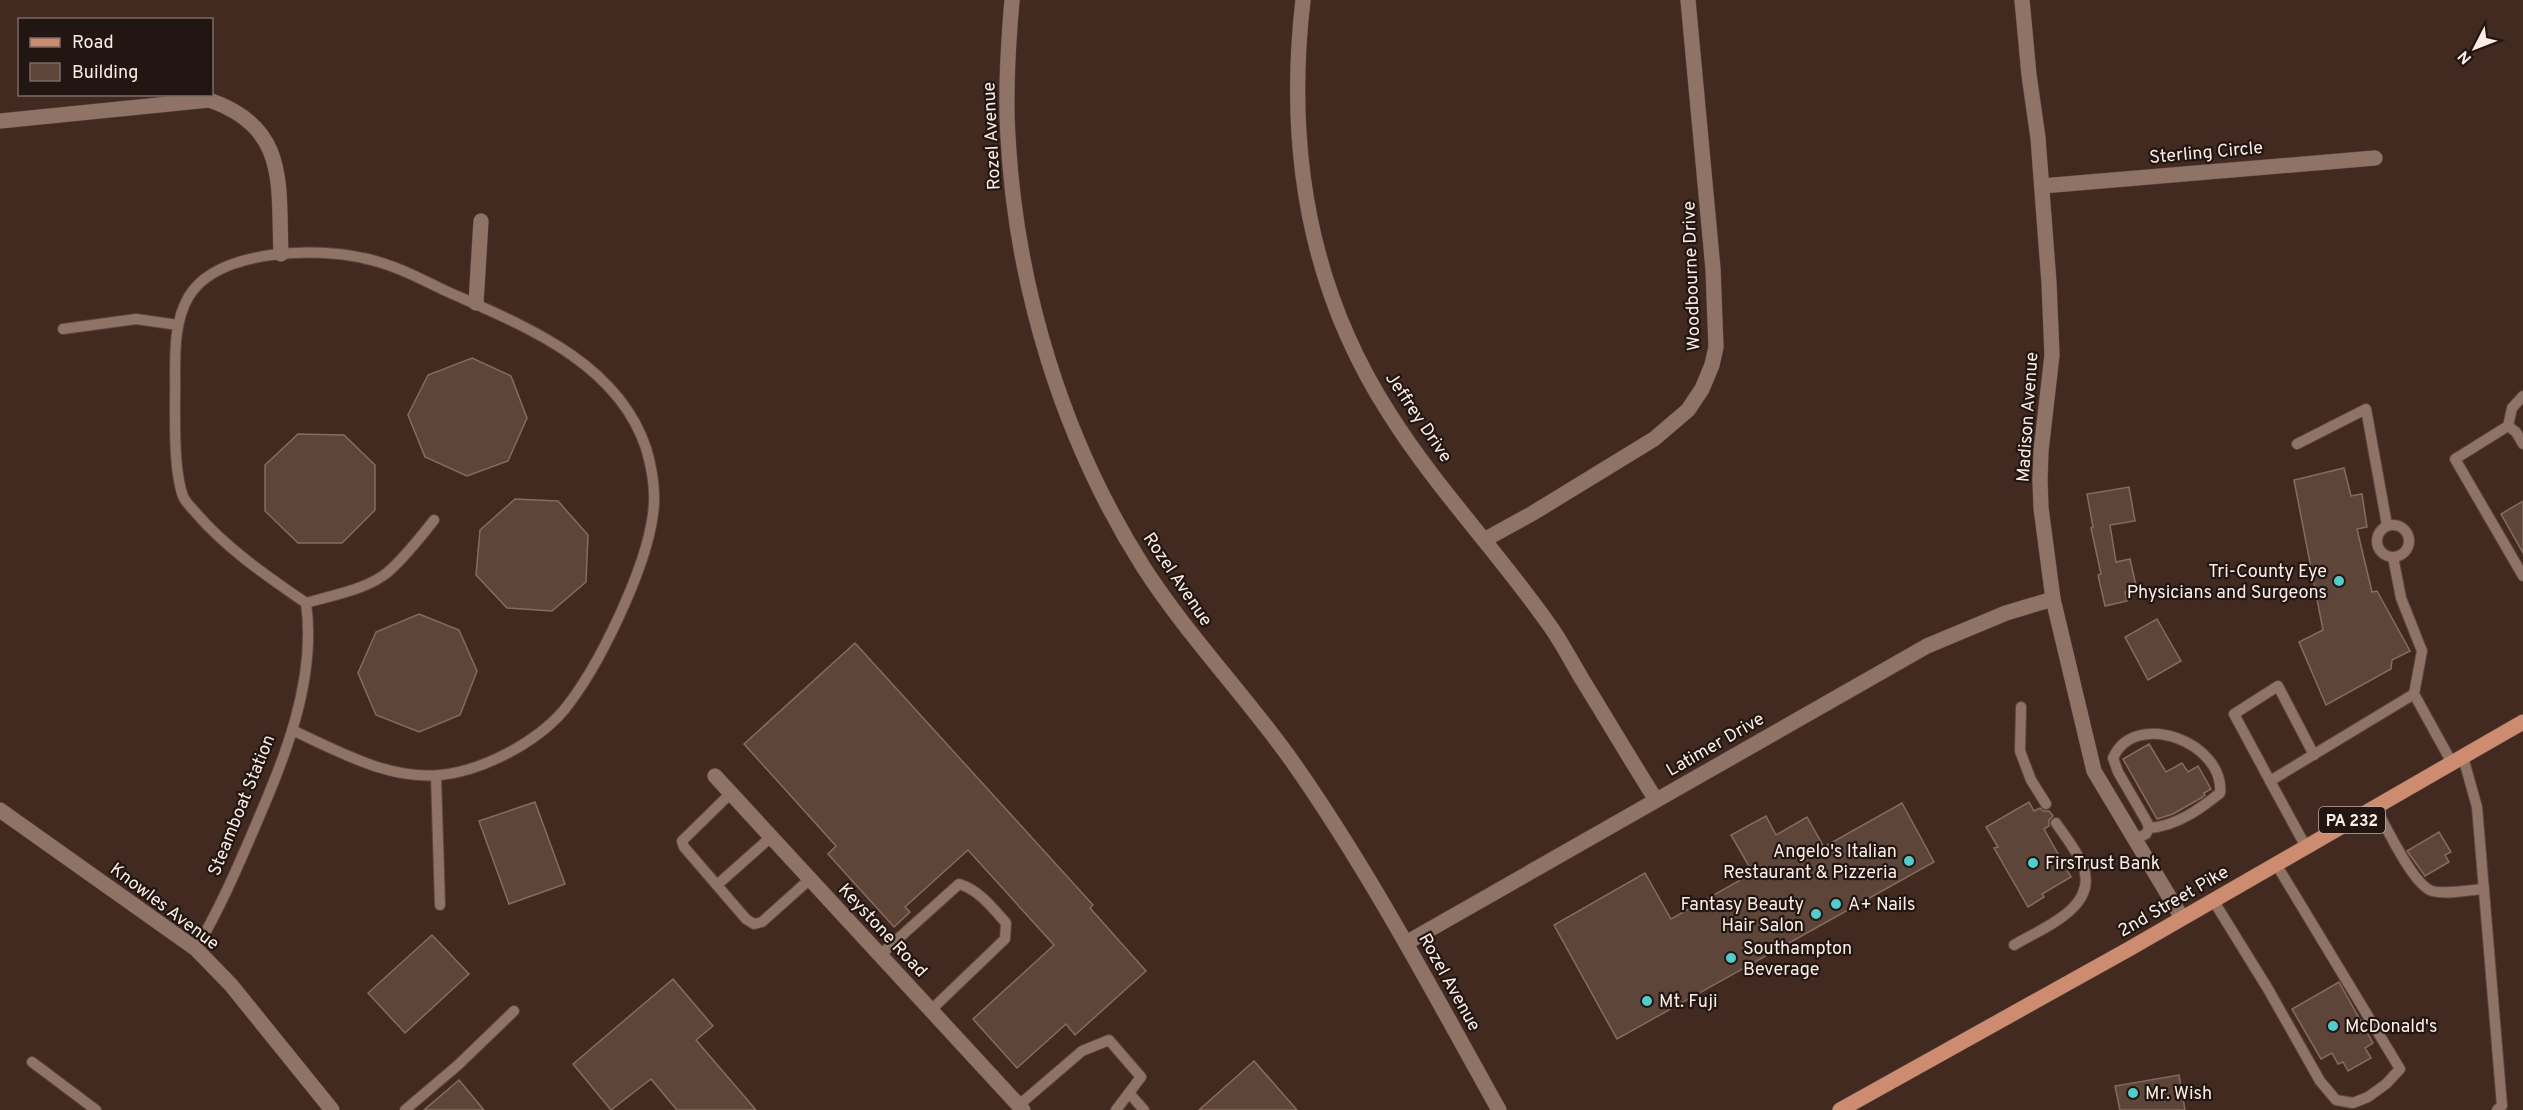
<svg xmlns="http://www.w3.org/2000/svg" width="2523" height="1110" font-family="Overpass,sans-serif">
	<rect width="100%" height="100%" fill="#422a20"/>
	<g fill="#5e453a" stroke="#876b5f" stroke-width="1.5">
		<path d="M472,358L511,376L527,418L508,461L467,476L425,457L408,415L428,375Z"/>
		<path d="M298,434L344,435L375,465V510L342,543H298L265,511V465Z"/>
		<path d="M2344,468L2351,496L2362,494L2367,527L2357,529L2372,592L2377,591L2410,651L2392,660L2391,669L2326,705L2299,642L2323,630L2294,480Z"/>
		<path d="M2129,487L2135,521L2110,525L2116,562L2130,559L2137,590L2125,592L2127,601L2105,606L2098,575L2101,574L2091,528L2093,527L2087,494Z"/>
		<path d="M515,499L558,501L588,535L586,582L552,611L507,608L476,575L480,530Z"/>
		<path d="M2523,501V553L2501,514Z"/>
		<path d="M419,614L459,630L477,671L460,715L419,732L376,715L358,673L376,632Z"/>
		<path d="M2157,619L2181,661L2148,680L2125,637Z"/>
		<path d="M855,643L1093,905L1090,908L1146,971L1075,1035L1066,1024L1017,1068L973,1019L1054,945L968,850L905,907L910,912L894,927L828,854L836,846L744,744Z"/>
		<path d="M2149,744L2166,772L2182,763L2188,772L2198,766L2211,789L2204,793L2205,795L2201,798L2173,814L2157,819L2123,759Z"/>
		<path d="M535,802L565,884L509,904L479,821Z"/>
		<path d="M2029,802L2034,811L2040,808L2043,811H2049L2053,816L2049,820V826L2044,829L2071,877L2042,894L2044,897L2028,907L1994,848L1998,847L1986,827Z"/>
		<path d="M1902,803L1934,862L1617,1039L1554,925L1645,873L1671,919L1753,873L1731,835L1766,816L1776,835L1807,817L1824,847Z"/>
		<path d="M2439,832L2451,852L2445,855L2449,862L2425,876L2407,851Z"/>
		<path d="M432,935L469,974L405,1033L368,993Z"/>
		<path d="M673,979L713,1026L696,1040L756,1110H677L651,1079L611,1110L573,1064Z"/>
		<path d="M2339,982L2373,1043L2365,1048L2371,1058L2348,1071L2343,1062L2338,1064L2332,1053L2321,1059L2292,1009Z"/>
		<path d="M1254,1061L1297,1110H1199Z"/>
		<path d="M2179,1075L2185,1110H2120L2115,1086Z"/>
		<path d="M459,1080L484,1110H424Z"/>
	</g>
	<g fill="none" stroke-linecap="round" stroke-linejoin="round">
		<defs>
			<g id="lane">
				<path d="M63,329L136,319L178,325"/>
				<path d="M2523,396L2512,408L2508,426L2455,459L2523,576"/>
				<path d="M2508,426L2516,432L2523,444"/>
				<path d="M2297,444L2366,409L2387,525"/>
				<circle cx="2393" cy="541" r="16"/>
				<path d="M2393,557L2401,598L2422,651L2414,694L2452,763"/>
				<path d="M306,603C332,595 366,590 388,572C405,557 420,538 434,520"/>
				<path d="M2021,707L2020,751L2031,780L2046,804"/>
				<path d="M2314,755L2278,686L2234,714L2270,781L2414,694"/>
				<path d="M2463,757L2477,807L2502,1106L2497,1110"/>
				<path d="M436,776L440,905"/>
				<path d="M2270,781L2306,847"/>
				<path d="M731,793L682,841L684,847L746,919L754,924L762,922L810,879"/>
				<path d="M2375,807C2386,826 2413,885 2432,891C2447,895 2468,890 2484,889"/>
				<path d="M2135,839L2146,834L2149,828L2147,822L2118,772L2113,758C2135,708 2225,743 2220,793C2199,810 2176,826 2149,828"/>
				<path d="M717,885L771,837"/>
				<path d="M2213,900L2268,989L2320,1081L2336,1100L2353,1103L2368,1097L2386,1084L2400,1069L2276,864"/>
				<path d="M2014,945C2042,928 2099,908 2083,866C2077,851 2065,836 2056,823"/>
				<path d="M196,949C219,910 236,871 254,829C284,759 317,681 306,603C267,576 227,549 196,513C192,508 185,502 183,496C174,472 175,425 175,399C176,366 171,326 189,296C218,249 316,247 363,258C393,264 419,278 446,291C522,325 617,361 646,448C652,468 656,493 653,514C646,569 599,667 564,710C536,743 482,771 440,775C388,780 338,751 292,730"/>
				<path d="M880,955L959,884C979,890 992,907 1006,923L1005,939L931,1010"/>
				<path d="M32,1062L96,1110"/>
				<path d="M1129,1093L1144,1110"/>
				<path d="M1019,1105L1082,1051L1109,1040L1141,1077L1116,1110"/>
				<path d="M405,1110L458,1065L514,1011"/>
			</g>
			<g id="street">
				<path d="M1012,0C1008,46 1005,92 1008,137C1016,287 1063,441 1144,568C1188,636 1245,695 1292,761C1370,872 1433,992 1499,1110"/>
				<path d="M1303,0C1286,146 1308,287 1389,413C1436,488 1499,553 1550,626C1563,644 1573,665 1585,684C1609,723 1632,762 1656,800"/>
				<path d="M2022,0L2029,75L2038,138L2049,283L2052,355L2041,451L2040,480L2041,508L2053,599L2094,771L2182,918"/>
				<path d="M0,121L209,100C289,127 278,185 281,254"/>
				<path d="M2042,186L2375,158"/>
				<path d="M476,303L481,221"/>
				<path d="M1484,540L1533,513L1654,439L1688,410L1702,389L1712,365L1716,347L1713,269L1688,0"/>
				<path d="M715,776L1023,1110"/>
				<path d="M0,810L196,949L231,985L332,1110"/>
				<path d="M1406,943L1927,646L2006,613L2053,599"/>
			</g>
			<path id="primary" d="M1840,1110L2129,949L2523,722"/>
		</defs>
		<use href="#lane" stroke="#5a473d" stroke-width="12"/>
		<use href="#street" stroke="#5a473d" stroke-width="16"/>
		<use href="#primary" stroke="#5a473d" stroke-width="16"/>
		<use href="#lane" stroke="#8f7367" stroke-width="10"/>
		<use href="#street" stroke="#8f7367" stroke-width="15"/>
		<use href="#primary" stroke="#cd8c6f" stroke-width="15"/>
	</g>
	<g fill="#52cdcc" stroke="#211611" stroke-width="2">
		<circle cx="2339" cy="581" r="6"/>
		<circle cx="1909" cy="861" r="6"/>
		<circle cx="2033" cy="863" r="6"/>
		<circle cx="1836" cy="904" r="6"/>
		<circle cx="1816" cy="914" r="6"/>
		<circle cx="1731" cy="958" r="6"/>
		<circle cx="1647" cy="1001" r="6"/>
		<circle cx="2333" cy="1026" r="6"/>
		<circle cx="2133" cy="1093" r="6"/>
	</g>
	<g text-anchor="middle" stroke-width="4.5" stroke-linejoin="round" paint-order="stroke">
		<rect fill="#211611" stroke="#bbaca6" stroke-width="1.5" x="2319" y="807" width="66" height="26" rx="4.5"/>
		<g font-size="16" font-weight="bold" fill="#fdede6">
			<text x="2352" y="826">PA 232</text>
		</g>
		<g font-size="18" fill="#fdede6" stroke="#211611">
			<text transform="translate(991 136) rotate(-93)" y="6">Rozel Avenue</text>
			<text transform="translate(2206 152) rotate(-5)" y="6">Sterling Circle</text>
			<text transform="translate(1691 276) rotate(-92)" y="6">Woodbourne Drive</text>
			<text transform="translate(1419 417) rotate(56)" y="6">Jeffrey Drive</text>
			<text transform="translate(2027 417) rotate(-86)" y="6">Madison Avenue</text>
			<text transform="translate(1178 579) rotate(56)" y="6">Rozel Avenue</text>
			<text transform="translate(1715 744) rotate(-30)" y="6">Latimer Drive</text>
			<text transform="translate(241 805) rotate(-68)" y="6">Steamboat Station</text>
			<text transform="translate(2173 901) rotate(-30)" y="6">2nd Street Pike</text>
			<text transform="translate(165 906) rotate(37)" y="6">Knowles Avenue</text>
			<text transform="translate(883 930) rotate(47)" y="6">Keystone Road</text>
			<text transform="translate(1450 982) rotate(61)" y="6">Rozel Avenue</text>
		</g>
		<g font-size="18" fill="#fdede6" stroke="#211611" text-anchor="start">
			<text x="2327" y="577" text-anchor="end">Tri-County Eye<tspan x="2327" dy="21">Physicians and Surgeons</tspan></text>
			<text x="1897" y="857" text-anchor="end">Angelo's Italian<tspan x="1897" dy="21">Restaurant &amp; Pizzeria</tspan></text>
			<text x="2045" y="869">FirsTrust Bank</text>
			<text x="1804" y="910" text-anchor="end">Fantasy Beauty<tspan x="1804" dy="21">Hair Salon</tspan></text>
			<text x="1848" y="910">A+ Nails</text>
			<text x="1743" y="954">Southampton<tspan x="1743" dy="21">Beverage</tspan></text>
			<text x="1659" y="1007">Mt. Fuji</text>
			<text x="2345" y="1032">McDonald's</text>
			<text x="2145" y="1099">Mr. Wish</text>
		</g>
	</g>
	<rect x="18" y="18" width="195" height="78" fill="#211611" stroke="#796c66" stroke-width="1.5"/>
	<rect x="30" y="38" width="30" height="9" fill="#cd8c6f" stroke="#796c66" stroke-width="1.5"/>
	<text x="72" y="48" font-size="18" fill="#fdede6">Road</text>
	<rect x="30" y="63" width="30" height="18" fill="#5e453a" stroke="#796c66" stroke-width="1.5"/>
	<text x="72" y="78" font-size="18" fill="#fdede6">Building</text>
	<g transform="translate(2475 48) rotate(228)" stroke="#211611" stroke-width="4.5" paint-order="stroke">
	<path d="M0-4.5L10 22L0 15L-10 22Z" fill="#fdede6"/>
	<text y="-9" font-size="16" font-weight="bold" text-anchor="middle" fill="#fdede6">N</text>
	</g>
</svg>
